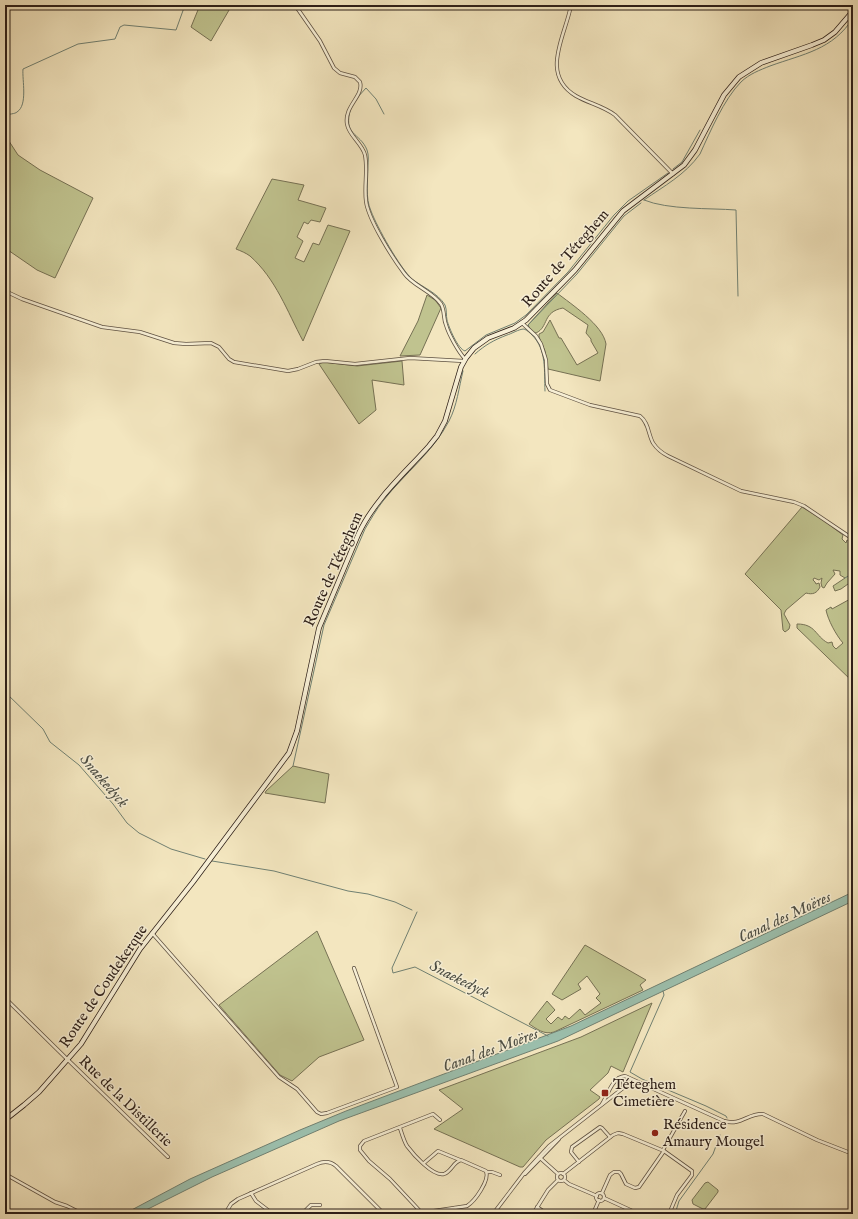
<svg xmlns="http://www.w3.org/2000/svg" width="858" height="1219" font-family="'IM FELL English',serif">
	<rect width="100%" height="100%" fill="#f3e6bf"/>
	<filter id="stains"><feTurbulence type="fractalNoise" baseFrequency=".005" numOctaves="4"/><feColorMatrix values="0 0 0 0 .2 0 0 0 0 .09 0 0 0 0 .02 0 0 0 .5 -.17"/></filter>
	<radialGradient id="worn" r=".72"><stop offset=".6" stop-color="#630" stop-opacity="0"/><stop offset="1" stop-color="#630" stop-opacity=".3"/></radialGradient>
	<g fill="#c0c38f" stroke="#767154">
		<path d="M200,5H232L211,41L191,27Z"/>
		<path d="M5,135L18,155L40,170L93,198L55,278L37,270L5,248Z"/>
		<path d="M272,179L304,185L298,200L326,208L320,222L311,220L308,224L304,222L297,237L303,241L295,258L304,262L313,243L319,245L328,225L350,231L303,341C287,311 276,279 250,256C246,253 241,251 236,249Z"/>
		<path d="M557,293C571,304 603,325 606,344L600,381L548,369L545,351L539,337V334L543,332L550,320L559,338H561L577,365L598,353L591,341V339L586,333L588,325L563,308C542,312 549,327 536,333L531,331L528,325Z"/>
		<path d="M427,295L435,300L441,308L420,355L400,356L418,321Z"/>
		<path d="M402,361L404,385L372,380L376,410L359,424L319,364L323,362L357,366Z"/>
		<path d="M802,507L823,520L843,535L842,539L846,543L847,540L850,541L851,544H853V586L848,584L841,589L835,591L833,586L845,578L840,575V571L833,570L835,574L827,583L824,588L822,587L821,583L822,578L819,580L814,578L813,580L815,582L816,584L819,583L820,587C817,593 813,595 806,593L786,610L784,614L790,625L789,629L785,632L783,630L781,610L745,574Z"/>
		<path d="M852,598L853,600V680L852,681L797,628V624C816,624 815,636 828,643L832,642L833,646L836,649L843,643C836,635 828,620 826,610L831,607L832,609Z"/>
		<path d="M293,766L329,774L325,803L265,793L266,791Z"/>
		<path d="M317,931L364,1040L319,1057L292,1081L280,1075L219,1005Z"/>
		<path d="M585,945L646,980L640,985L643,990L554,1032C544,1035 537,1029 529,1024L547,1001L555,1010L546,1019L551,1024L558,1017L562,1020L565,1016L569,1019L580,1009L585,1015L601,1003L596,998L600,994L587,976L578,984L581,989L562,1000L552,994Z"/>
		<path d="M652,1003L623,1072L611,1066L608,1073L590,1090L600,1097L599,1099L546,1140L523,1167H520L434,1129L463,1109L439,1090L581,1037Z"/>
		<path d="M708,1182L718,1190V1192L705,1209H703L693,1204L692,1200L705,1183Z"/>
	</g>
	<path fill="#9cc0ae" stroke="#708072" d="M853,892V901L558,1041L339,1121L212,1177L138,1214H124L190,1179L300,1130L346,1111L571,1026Z"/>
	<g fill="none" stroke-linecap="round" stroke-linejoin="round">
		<g stroke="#708072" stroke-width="1">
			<path d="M357,98L366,88L376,99L384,114"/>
			<path d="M351,108C342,136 360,132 367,150C369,155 368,161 368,166C368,180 365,198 371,211C377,227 400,268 412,279C422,287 438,293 445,305C447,310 446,316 447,320C449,328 458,349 465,351L486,335L515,323L526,315L568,272L614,215L628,201L668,173"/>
			<path d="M5,115C9,114 15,114 17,112C28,105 22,80 23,69L78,44L115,39L120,27L124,25L176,30L185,5"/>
			<path d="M673,169L682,162L700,130"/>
			<path d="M644,200C664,186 685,175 700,154C710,132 724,99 741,82C749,74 760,70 770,66C803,54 833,50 853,18"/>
			<path d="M644,200C668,210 710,208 736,210L738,296"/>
			<path d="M529,328L528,325L577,274L624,216L641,203"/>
			<path d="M475,354C485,345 494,340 507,335C511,334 519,329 524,329C527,330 530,333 532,335C547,350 544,371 545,391"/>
			<path d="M845,578L853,573"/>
			<path d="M5,692L43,729L50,742L79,765L113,804L127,823L139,833L171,849L205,859"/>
			<path d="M293,766L324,625L365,529C371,519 376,510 383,501C405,473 433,452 449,421C457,406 459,387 463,371"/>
			<path d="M212,861L274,871L348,891L368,894L395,902L412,910"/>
			<path d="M417,912L392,968L393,973L415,967L548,1036"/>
			<path d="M663,991L664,995L630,1072L642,1079L706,1106L726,1116L727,1118"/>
			<path d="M675,1214L679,1201L713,1154L720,1135"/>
		</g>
		<defs>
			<g id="street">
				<path d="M295,5L320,41L334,68L340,73L355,77L360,82C364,96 344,106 347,124C349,136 362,143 365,155C368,170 364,186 366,201C368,219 392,257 404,273C413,286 432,291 441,304C445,311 443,318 446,325C449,335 458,351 465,359"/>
				<path d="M571,5C566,35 539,74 576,96C588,103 603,106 615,115L673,174"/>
				<path d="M5,291L22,299L102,327L140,332L174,343L186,344L211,343L219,347L229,359L234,362L288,371L298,369L316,362L325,361L355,364L410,358L464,361"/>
				<path d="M522,323L536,336L541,344L546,360L547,384L550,390L590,405L640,416C649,423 648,434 653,443C657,449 662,453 668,456L741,491L794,502L804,506L853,539"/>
				<path d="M152,933L279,1077L297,1089L317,1112L321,1114L327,1113L397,1087L354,968"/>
				<path d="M5,998L68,1060L168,1157"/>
				<path d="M619,1078L623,1081V1088"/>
				<path d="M602,1104C608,1095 612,1077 625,1076L724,1121C741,1126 748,1113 763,1114L817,1140L853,1154"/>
				<path d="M400,1128C402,1134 404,1141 407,1146C413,1154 433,1177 444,1174C452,1171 453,1162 461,1160L486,1171C490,1180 475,1201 467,1206L427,1212L420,1211L390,1179L369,1161L360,1150V1146L364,1141L433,1114L440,1120"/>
				<path d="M663,1150L685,1111"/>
				<path d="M539,1157L558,1174"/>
				<path d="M579,1162L571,1152L572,1147L600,1127L602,1128L610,1137"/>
				<path d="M424,1163L438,1151L460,1160"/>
				<path d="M487,1172H492L500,1175"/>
				<circle cx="561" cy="1177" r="4"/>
				<path d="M5,1174L55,1202L67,1206L81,1213"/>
				<path d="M525,1174L559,1139"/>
				<path d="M563,1174L613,1135L618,1133L623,1134L664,1151L692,1171V1175L677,1195L669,1214"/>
				<path d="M564,1180L569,1184L597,1196"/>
				<path d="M251,1193L256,1201L273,1214"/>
				<path d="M602,1193L610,1175L614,1172H619L621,1174L626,1184L635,1188L639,1187L664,1151"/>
				<circle cx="600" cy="1197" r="4"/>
				<path d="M604,1198L639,1214"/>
				<path d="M537,1207L547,1214"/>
				<path d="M455,1208V1214"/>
				<path d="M225,1214L231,1204L238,1199L317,1164C324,1161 330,1161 336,1166L384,1214"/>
				<path d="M302,1214L311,1205H320"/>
				<path d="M493,1214L525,1172L549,1146L627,1085L636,1083"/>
				<path d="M533,1214L548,1190L558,1180"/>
				<path d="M593,1214L599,1200"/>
			</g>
			<path id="secondary" d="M5,1120L24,1105L39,1092L81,1044L140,949L193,882L289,753L297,731L319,628L358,535C374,500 404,474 429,446L437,436L445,421L461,367L466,358L474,348L488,338L514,328L526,320L575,270L623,211L684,165L695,150L724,95L739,77L761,63L812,45L824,40L835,32L853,11"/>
		</defs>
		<use href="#street" stroke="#5e5142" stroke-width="4"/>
		<use href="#secondary" stroke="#2d1f18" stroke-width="5.5"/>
		<use href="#street" stroke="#f7efd5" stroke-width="2.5"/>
		<use href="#secondary" stroke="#f7efd5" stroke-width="4"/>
	</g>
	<g fill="#8f2418" stroke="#f7efd5" stroke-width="1.5">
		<rect x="601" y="1089" width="8" height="8" rx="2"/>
		<circle cx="655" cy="1133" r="4"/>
	</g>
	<g text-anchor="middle" stroke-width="3" stroke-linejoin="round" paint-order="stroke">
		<g font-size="15" fill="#2d1f18" stroke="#f7efd5">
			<text transform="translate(565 258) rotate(-49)" y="5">Route de Téteghem</text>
			<text transform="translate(333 569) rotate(-66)" y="5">Route de Téteghem</text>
			<text transform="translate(103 986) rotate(-56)" y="5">Route de Coudekerque</text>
			<text transform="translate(126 1101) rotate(44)" y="5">Rue de la Distillerie</text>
		</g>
		<g font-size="15" fill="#2d1f18" stroke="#f7efd5" text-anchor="start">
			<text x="613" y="1089">Téteghem<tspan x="613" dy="17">Cimetière</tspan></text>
			<text x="663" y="1129">Résidence<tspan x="663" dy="17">Amaury Mougel</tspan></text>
		</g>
		<g font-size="16" font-style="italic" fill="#4e4f45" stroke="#f7efd5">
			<text transform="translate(105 780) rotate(49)" y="6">Snaekedyck</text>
			<text transform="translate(784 916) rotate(-25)" y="6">Canal des Moëres</text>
			<text transform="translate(460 978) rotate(27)" y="6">Snaekedyck</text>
			<text transform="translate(490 1049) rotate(-20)" y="6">Canal des Moëres</text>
		</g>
	</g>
	<rect width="858" height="1219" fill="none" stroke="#f3e6bf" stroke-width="20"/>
	<rect x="6" y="6" width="846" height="1207" fill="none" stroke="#2d1f18" stroke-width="2"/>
	<rect x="10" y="10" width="838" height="1199" fill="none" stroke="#2d1f18"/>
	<rect width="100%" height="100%" filter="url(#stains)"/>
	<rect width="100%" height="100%" fill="url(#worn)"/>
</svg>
